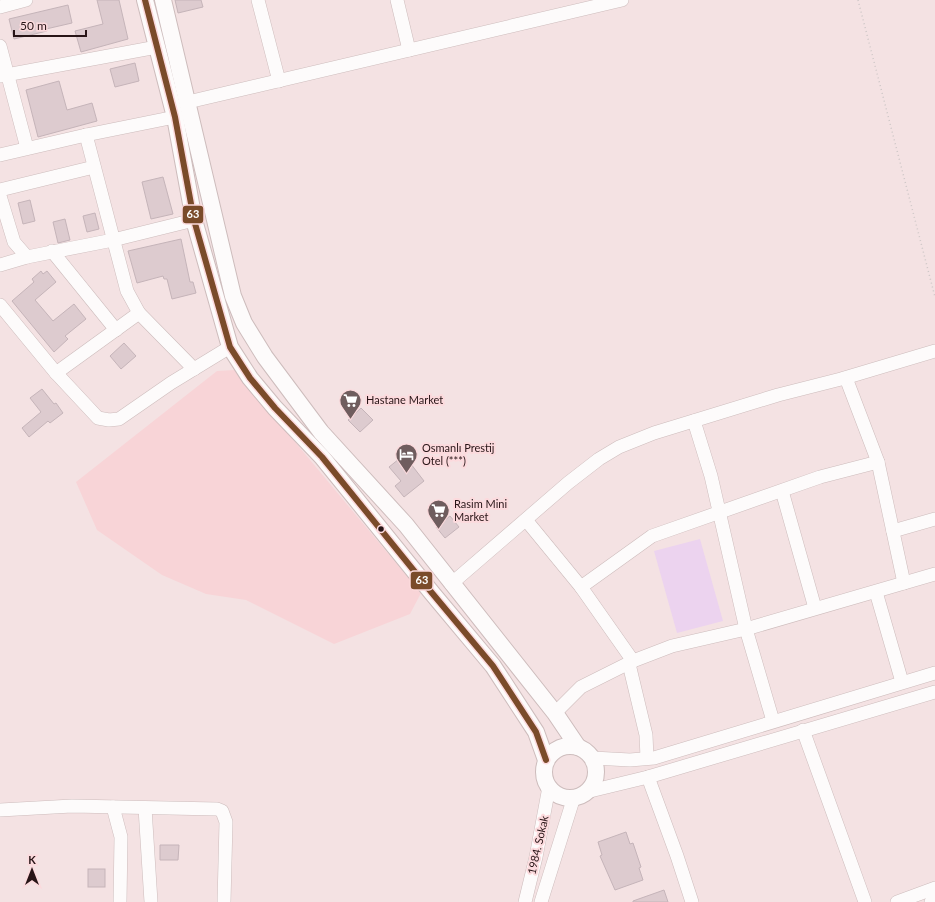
<svg xmlns="http://www.w3.org/2000/svg" width="935" height="902" font-family="Lato,sans-serif">
	<rect width="100%" height="100%" fill="#f4e2e3"/>
	<path fill="#f8d4d7" d="M235,370L421,593L410,614L334,644L246,600L206,594L162,575L97,530L76,482L217,371Z"/>
	<path fill="#ecd3ef" d="M700,539L723,621L677,633L654,551Z"/>
	<g fill="#ddcbcf" stroke="#c5b4b9">
		<path d="M97,0H119L128,39L81,52L75,31L103,24Z"/>
		<path d="M175,0H201L203,7L178,13Z"/>
		<path d="M68,5L72,23L46,29L47,31L14,39L9,19Z"/>
		<path d="M135,63L139,81L115,87L110,69Z"/>
		<path d="M59,81L67,110L92,103L97,121L38,137L26,90Z"/>
		<path d="M163,177L173,214L151,219L142,182Z"/>
		<path d="M30,200L35,221L23,224L18,203Z"/>
		<path d="M95,213L99,229L87,232L83,216Z"/>
		<path d="M65,219L70,240L58,243L53,222Z"/>
		<path d="M181,239L190,282H193L196,293L172,299L167,279H164L163,276L137,283L128,251Z"/>
		<path d="M41,271L43,274L47,271L56,282L35,300L53,321L74,304L86,319L65,336L68,339L54,352L12,301L34,282L32,279Z"/>
		<path d="M124,343L136,356L121,369L110,356Z"/>
		<path d="M42,389L54,404L56,403L63,413L50,423L48,421L29,437L22,428L41,412L30,398Z"/>
		<path d="M361,408L373,420L360,432L348,420Z"/>
		<path d="M404,455L424,481L404,497L395,486L401,481L389,467Z"/>
		<path d="M450,516L459,527L445,538L436,527Z"/>
		<path d="M626,832L630,844L633,843L641,867L639,868L643,880L615,890L600,856L602,855L598,842Z"/>
		<path d="M160,845H179L178,860H160Z"/>
		<rect x="88" y="869" width="17" height="18"/>
		<path d="M664,890L668,902H633V901Z"/>
	</g>
	<g fill="none" stroke-linecap="round" stroke-linejoin="round">
		<defs>
			<g id="minor">
				<path d="M258,0L279,81"/>
				<path d="M397,0L409,50"/>
				<path d="M0,7L26,0"/>
				<path d="M0,46L27,148"/>
				<path d="M0,76L157,47"/>
				<path d="M188,102L622,0"/>
				<path d="M86,135L127,291L139,313L194,369"/>
				<path d="M0,155L86,135L175,117"/>
				<path d="M0,190L94,167"/>
				<path d="M0,196L14,242L27,257"/>
				<path d="M52,251L116,330"/>
				<path d="M0,265L27,257L113,240L194,220"/>
				<path d="M0,305L56,373L98,418L109,420L119,419L171,383L230,347"/>
				<path d="M56,373L139,313"/>
				<path d="M846,378L878,462L904,583"/>
				<path d="M694,421L711,476L746,629L773,721"/>
				<path d="M782,491L815,608"/>
				<path d="M526,520L581,587L633,661"/>
				<path d="M893,531L935,519"/>
				<path d="M451,584L568,483L599,459L619,447L654,433L778,395L841,379L935,351"/>
				<path d="M581,587L652,536L820,477L878,462"/>
				<path d="M876,592L902,682"/>
				<path d="M629,664L646,735L647,758"/>
				<path d="M555,713L581,687L633,661L672,646L746,629L935,574"/>
				<path d="M803,730L865,902"/>
				<path d="M593,758L630,760L654,758L935,673"/>
				<path d="M648,777L677,856L692,902"/>
				<path d="M586,792L648,777L935,692"/>
				<path d="M113,807L121,837L120,902"/>
				<path d="M145,808L151,902"/>
				<path d="M0,810L72,806L217,809L222,811L226,822L224,902"/>
				<path d="M525,902L536,857L549,787"/>
				<path d="M541,902L574,797"/>
				<path d="M897,902L935,888"/>
				<path d="M931,902L935,901"/>
			</g>
			<g id="major">
				<path d="M145,0L175,117L194,220L230,347L250,378L275,408L322,457L432,593L493,666L536,732L546,760"/>
				<path d="M163,0L233,296L244,323L265,357L321,432L406,525L555,713L578,747"/>
				<circle cx="570" cy="772" r="26"/>
			</g>
		</defs>
		<use href="#minor" stroke="#cdbcbc" stroke-width="14"/>
		<use href="#major" stroke="#cdbcbc" stroke-width="18"/>
		<path stroke="#cec7c7" stroke-width="1.5" stroke-dasharray="1 3" stroke-linecap="butt" d="M858,0L935,297"/>
		<use href="#minor" stroke="#fdfbfb" stroke-width="13"/>
		<use href="#major" stroke="#fdfbfb" stroke-width="16"/>
		<defs>
			<path id="bus-1" d="M145,0L175,117L194,220L230,347L250,378L275,408L322,457L432,593L493,666L536,732L546,760"/>
		</defs>
		<use href="#bus-1" stroke="#fcdadd" stroke-width="9"/>
		<use href="#bus-1" stroke="#7a4b2a" stroke-width="6"/>
	</g>
	<defs>
		<symbol id="supermarket-pin" viewBox="-11 -11 22 30"><path d="M0 17L-7.5 6A9.5 9.5 0 1 1 7.5 6Z" fill="#6f5d5e" stroke="#fcdadd"/><path d="M-6-5.5h2.5l.6 2H6L4.5 2H-2.5L-4.4-4H-6ZM-1.5 3.2a1.3 1.3 0 1 0 .1 0ZM3 3.2a1.3 1.3 0 1 0 .1 0Z" fill="#fff"/></symbol>
		<symbol id="hotel-pin" viewBox="-11 -11 22 30"><path d="M0 17L-7.5 6A9.5 9.5 0 1 1 7.5 6Z" fill="#6f5d5e" stroke="#fcdadd"/><path d="M-6-4.5h1.5V1H6V5H4.5V3h-9V5H-6ZM-4 0a1.8 1.8 0 1 1 3.6 0ZM.5 0V-2.5h3Q6-2.5 6 0Z" fill="#fff"/></symbol>
	</defs>
	<g fill-rule="evenodd">
		<use href="#supermarket-pin" x="338" y="388" width="25" height="34"/>
		<use href="#hotel-pin" x="394" y="442" width="25" height="34"/>
		<use href="#supermarket-pin" x="426" y="498" width="25" height="34"/>
	</g>
	<circle fill="#281517" stroke="#fcdadd" stroke-width="1.5" cx="381" cy="529" r="3.5"/>
	<g text-anchor="middle" stroke-width="4" stroke-linejoin="round" paint-order="stroke">
		<g font-size="11" fill="#281517" stroke="#fcdadd" text-anchor="start">
			<text x="366" y="404">Hastane Market</text>
			<text x="422" y="452">Osmanlı Prestij<tspan x="422" dy="13">Otel (***)</tspan></text>
			<text x="454" y="508">Rasim Mini<tspan x="454" dy="13">Market</tspan></text>
		</g>
		<g font-size="11" fill="#281517" stroke="#fcdadd">
			<text transform="translate(538 845) rotate(-77)" y="4">1984. Sokak</text>
		</g>
	</g>
	<g stroke="#fcdadd" stroke-width="1.5">
		<rect x="182" y="205" width="22" height="19" rx="4" fill="#7a4b2a"/>
		<rect x="410" y="571" width="23" height="19" rx="4" fill="#7a4b2a"/>
	</g>
	<g font-size="11" text-anchor="middle" font-weight="bold" fill="#fff">
		<text x="193" y="218">63</text>
		<text x="422" y="584">63</text>
	</g>
	<g transform="translate(32 870)" stroke="#fcdadd" stroke-width="3" paint-order="stroke">
	<path d="M0-3L7 15L0 10L-7 15Z" fill="#281517"/>
	<text y="-6" font-size="11" font-weight="bold" text-anchor="middle" fill="#281517">K</text>
	</g>
	<path d="M14 30v6h72v-6" fill="none" stroke="#281517" stroke-width="2"/>
	<text x="20" y="30" font-size="12" fill="#281517" stroke="#fcdadd" stroke-width="3" paint-order="stroke">50 m</text>
</svg>
